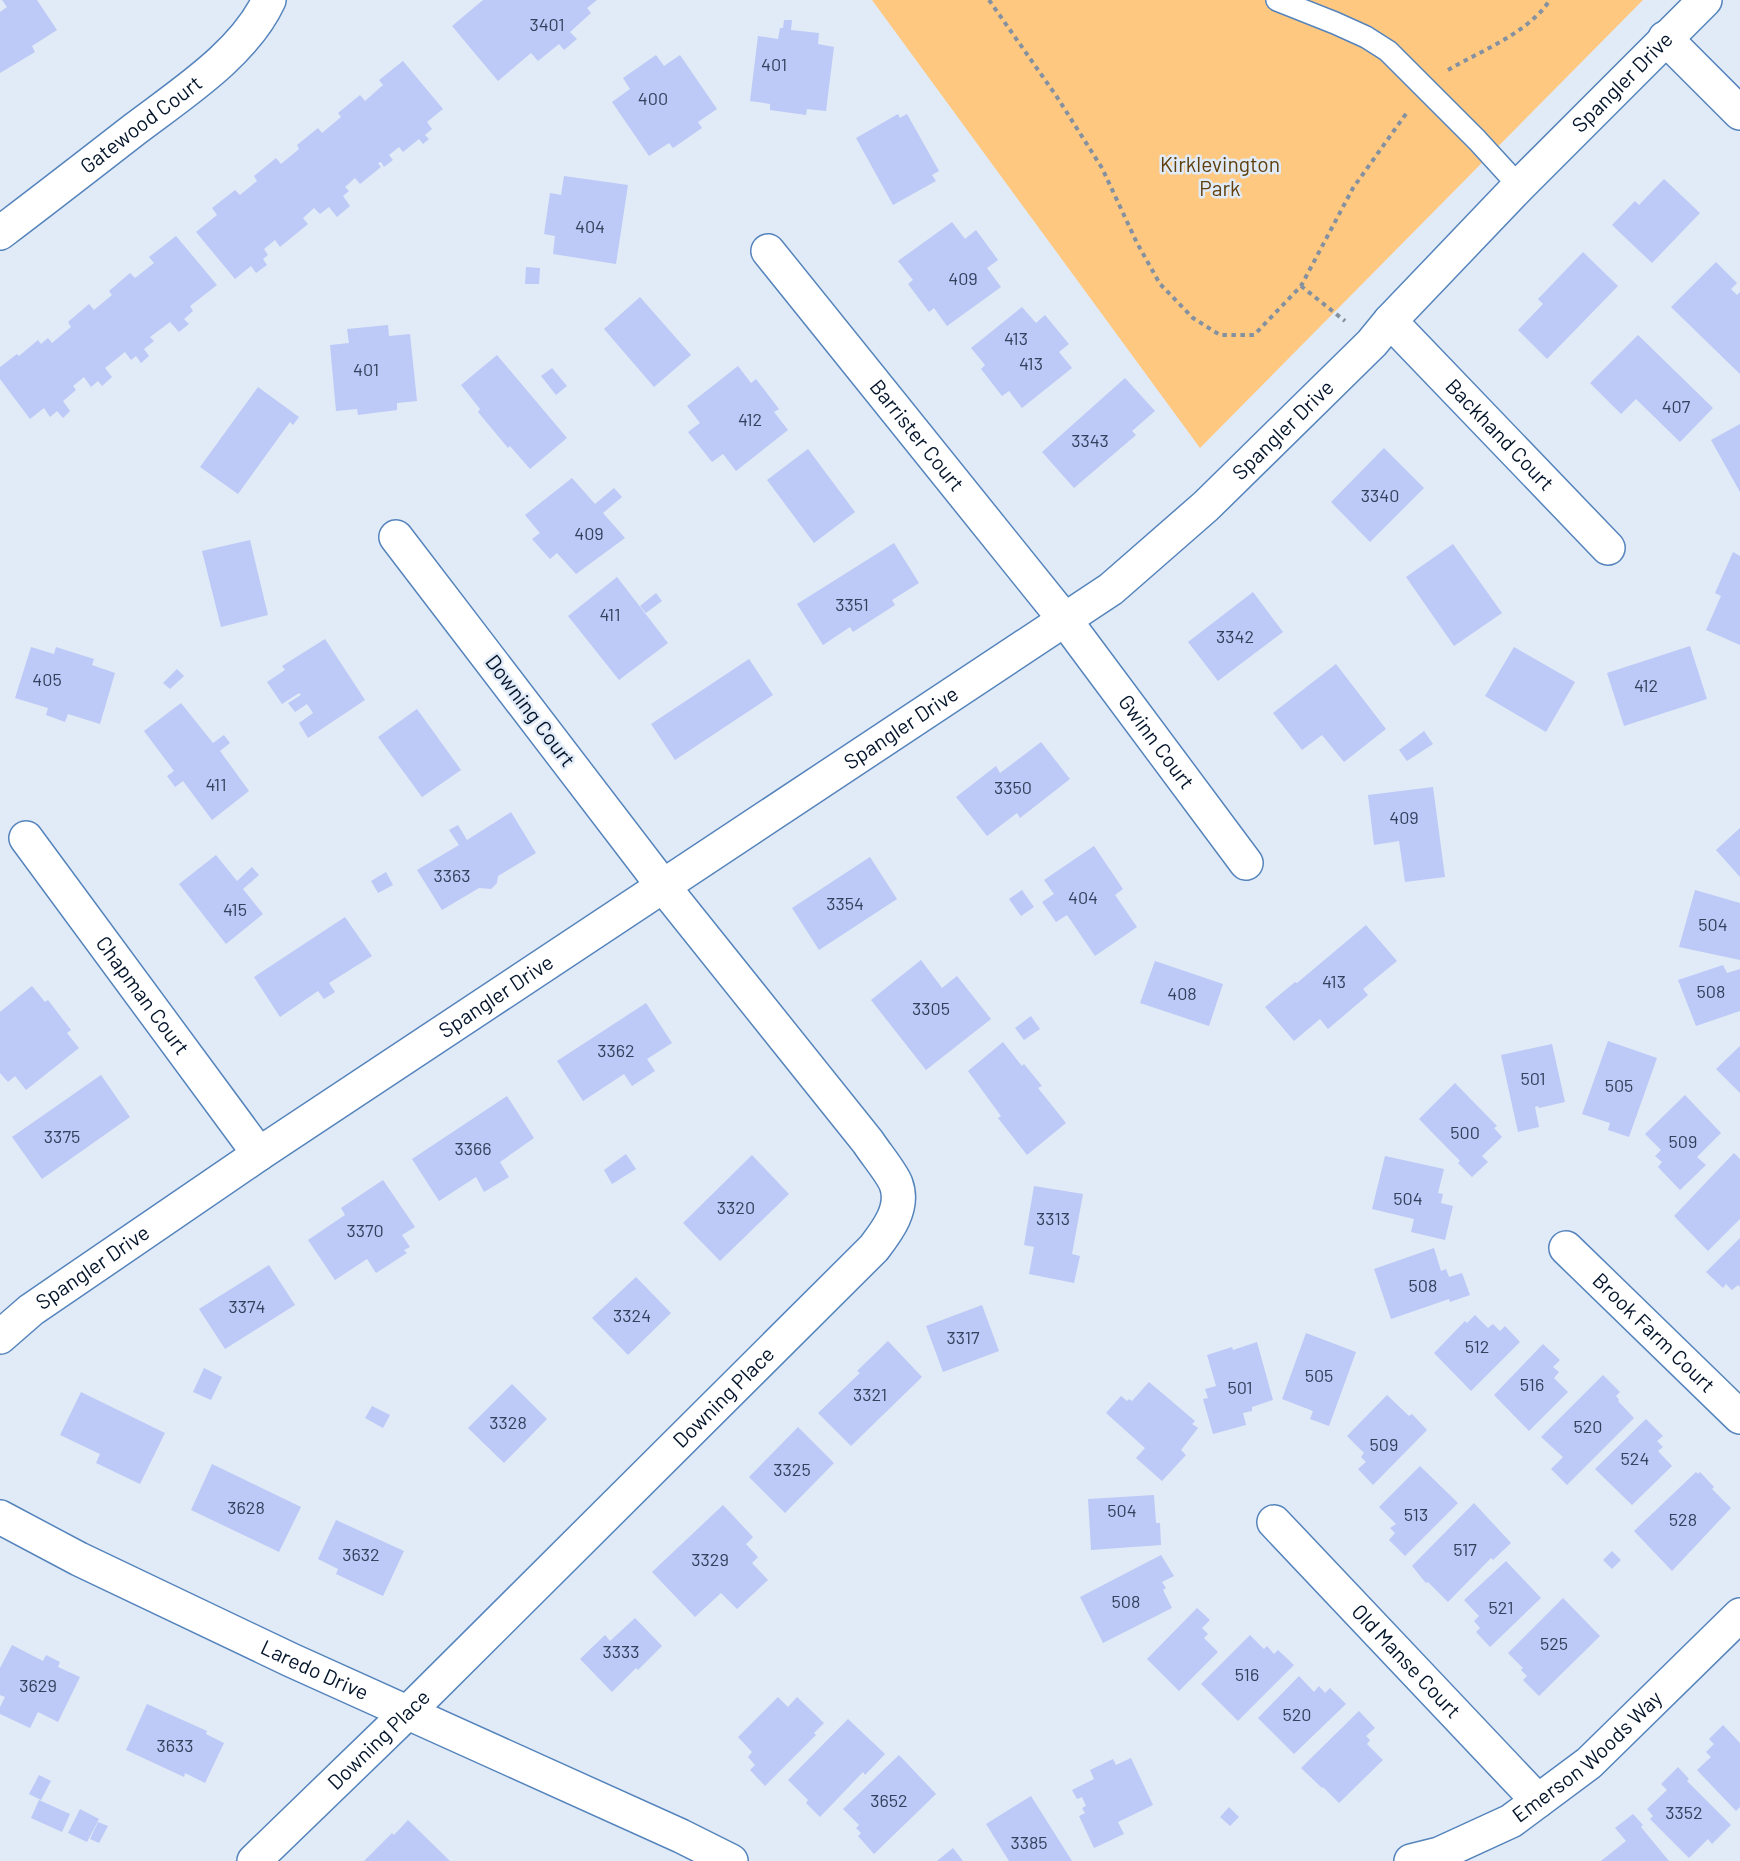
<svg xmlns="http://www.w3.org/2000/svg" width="1740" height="1861" font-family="Barlow,sans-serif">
	<rect width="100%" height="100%" fill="#e1ebf7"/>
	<path fill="#fec881" d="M872,0H1643L1200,448Z"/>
	<g fill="#bdc9f6">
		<path d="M2,0H37L57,30L32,46L35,52L0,73V12L7,7Z"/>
		<path d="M483,0H597L587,8L591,13L570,32L577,39L564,50L559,44L538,61L531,53L498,81L452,26Z"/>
		<path d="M784,20H792L791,30L819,33L818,44L834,47L826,111L807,109L806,115L770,110V104L750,101L758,36L778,39L780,28H783Z"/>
		<path d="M656,55L664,66L680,55L717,109L698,122L702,128L673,148L669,143L649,156L612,102L630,89L623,78Z"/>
		<path d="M403,61L443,109L427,122L432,129L425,135L429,139L423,144L419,139L403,152L399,147L389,155L393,160L384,167L381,162L378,163L381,167L360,184L355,178L345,187L349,191L343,196L350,206L337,217L329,207L320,214L314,208L303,218L308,224L280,247L275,240L264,249L268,255L263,259L267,265L256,273L251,266L235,279L196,232L217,215L212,208L235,190L240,195L257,181L254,176L276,158L281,164L299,149L297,145L318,128L322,133L341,117L338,113L360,95L365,101L383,85L379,80Z"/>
		<path d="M898,114L900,118L907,114L939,171L932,175L936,181L893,205L856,138Z"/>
		<path d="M564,176L628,185L616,264L553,254L555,236L544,234L550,193L561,195Z"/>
		<path d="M1664,179L1700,213L1652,263L1612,225L1635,201L1639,205Z"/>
		<path d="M952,222L965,239L976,230L998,260L987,268L1001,287L947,326L934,308L929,312L908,284L913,280L898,261Z"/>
		<path d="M176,236L217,285L190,306L193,311L184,319L189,324L179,332L170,322L150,337L154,341L144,349L149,356L141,363L136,356L131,360L125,352L105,368L112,377L102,386L98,381L91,387L84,377L73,386L76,390L63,401L70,411L63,418L57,411L50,417L44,408L30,419L0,379V367L17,354L19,356L38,340L41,344L48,338L52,343L71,327L68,322L89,304L94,310L112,295L109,291L130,273L135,278L154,263L149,257Z"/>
		<path d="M1583,252L1618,286L1547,359L1518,330L1543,304L1538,299Z"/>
		<path d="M1716,262L1737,283L1731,289L1737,295L1740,292V374L1671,307Z"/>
		<path d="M526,267L540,268L539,284H525Z"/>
		<path d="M640,297L691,355L654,387L604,329Z"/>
		<path d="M1022,307L1036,323L1045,315L1069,344L1059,352L1072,368L1022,408L1009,391L1002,396L981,369L985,365L971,348Z"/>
		<path d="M388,325L389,336L410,334L417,401L397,403V410L358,415L357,409L336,411L330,345L349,343L347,329Z"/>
		<path d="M1638,335L1713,408L1680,442L1636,399L1621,414L1590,383Z"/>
		<path d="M497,355L567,438L530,469L510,446L508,448L478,412L480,409L461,385Z"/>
		<path d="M738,366L751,383L756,379L779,409L774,412L788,430L736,471L723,454L712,462L688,432L700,423L687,406Z"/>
		<path d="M552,368L567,386L556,395L541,376Z"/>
		<path d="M1125,378L1155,411L1132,431L1136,435L1074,488L1042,452Z"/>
		<path d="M258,387L299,417L293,425L290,422L238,494L200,467Z"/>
		<path d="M1740,424V492L1711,440Z"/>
		<path d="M1384,448L1424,488L1370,542L1331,502Z"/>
		<path d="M808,449L855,512L814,543L767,480Z"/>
		<path d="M572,478L595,504L614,488L622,497L603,513L625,538L576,574L557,553L550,559L532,539L540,533L525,515Z"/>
		<path d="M250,540L268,615L221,627L202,551Z"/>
		<path d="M894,543L919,583L892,600L895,605L853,632L850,627L823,645L797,604Z"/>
		<path d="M1453,544L1502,613L1454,646L1406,577Z"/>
		<path d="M1733,552L1740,556V645L1706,630L1721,596L1715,593Z"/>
		<path d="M617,577L668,643L619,680L568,616Z"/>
		<path d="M1253,592L1283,632L1218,681L1188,642Z"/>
		<path d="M656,593L662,601L646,613L640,606Z"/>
		<path d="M325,639L365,700L308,738L299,723L313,713L307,704L295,712L288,703L301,695L299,693L282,704L267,682L285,670L282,666Z"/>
		<path d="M1690,646L1707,699L1624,726L1607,673Z"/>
		<path d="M31,647L54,654L56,647L94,659L92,665L115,673L100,724L68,714L65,722L46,715L48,708L15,698Z"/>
		<path d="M1514,647L1575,682L1546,732L1485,696Z"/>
		<path d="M749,659L773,695L675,760L651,724Z"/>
		<path d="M1336,664L1386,729L1344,762L1322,735L1302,750L1273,713Z"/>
		<path d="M177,669L184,676L170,689L163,683Z"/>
		<path d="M181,703L213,743L224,735L230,743L220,751L249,791L212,820L183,781L175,787L167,776L174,771L144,731Z"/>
		<path d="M417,709L461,770L422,797L378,737Z"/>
		<path d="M1424,731L1433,744L1407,761L1399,750Z"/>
		<path d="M1041,742L1070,779L1020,818L1017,813L987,836L956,797L996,766L1000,773Z"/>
		<path d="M1433,787L1445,877L1405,882L1399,841L1374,845L1368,795Z"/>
		<path d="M511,812L536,853L498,876L497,883L491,889L479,888L442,910L417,870L459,845L449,830L458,825L467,840Z"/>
		<path d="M1740,828V877L1716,850Z"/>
		<path d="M1094,846L1123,889L1115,895L1137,927L1095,956L1067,915L1056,922L1042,902L1054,894L1044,880Z"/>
		<path d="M216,855L237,881L252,867L259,875L243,889L263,914L226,944L179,884Z"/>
		<path d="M870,857L897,899L819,950L792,908Z"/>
		<path d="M386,872L393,885L378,893L371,881Z"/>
		<path d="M1022,890L1034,907L1021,916L1009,899Z"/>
		<path d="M1695,890L1740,903V960L1679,947Z"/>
		<path d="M345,917L372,956L329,983L335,992L324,999L318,991L280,1017L254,977Z"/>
		<path d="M1366,925L1397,961L1363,989L1368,995L1328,1029L1320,1019L1294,1041L1265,1007L1295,982L1297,983Z"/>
		<path d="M921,960L942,988L957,976L991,1019L926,1070L871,1000Z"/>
		<path d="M1155,961L1223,984L1209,1026L1140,1003Z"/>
		<path d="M1723,965L1727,973L1740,969V1011L1696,1026L1678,980Z"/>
		<path d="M32,986L45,1002L48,1000L71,1030L67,1033L79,1048L26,1090L15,1076L8,1082L0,1073V1012Z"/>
		<path d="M646,1003L672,1043L647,1059L655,1071L632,1086L624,1074L583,1101L557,1061Z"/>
		<path d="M1031,1016L1040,1029L1024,1040L1015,1028Z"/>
		<path d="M1608,1041L1657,1058L1629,1137L1608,1130L1610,1123L1582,1114Z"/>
		<path d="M1003,1042L1022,1066L1024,1064L1042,1086L1038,1088L1066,1123L1027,1155L998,1118L1001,1116L968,1071Z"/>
		<path d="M1552,1044L1565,1102L1539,1108L1538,1106L1535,1107L1539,1127L1518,1132L1501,1055Z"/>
		<path d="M1740,1046V1093L1716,1069Z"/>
		<path d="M101,1075L130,1117L42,1179L12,1137Z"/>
		<path d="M1455,1083L1497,1126L1494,1128L1502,1137L1482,1156L1488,1162L1472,1177L1458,1163L1460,1161L1419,1119Z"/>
		<path d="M1685,1095L1721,1133L1697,1157L1706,1165L1680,1190L1658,1167L1662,1162L1655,1156L1661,1150L1645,1134Z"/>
		<path d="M507,1096L534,1138L500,1162L509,1177L484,1192L476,1177L439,1201L412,1159Z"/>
		<path d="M1734,1153L1740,1159V1219L1708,1251L1674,1216Z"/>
		<path d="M626,1154L636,1169L612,1184L604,1170Z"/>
		<path d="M752,1155L789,1194L720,1261L683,1223Z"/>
		<path d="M1385,1156L1444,1169L1438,1193L1443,1194L1441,1203L1453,1206L1445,1240L1411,1232L1414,1219L1372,1209Z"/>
		<path d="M383,1180L415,1227L402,1235L410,1247L404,1250L407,1253L376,1273L367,1259L335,1280L308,1240L345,1215L341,1208Z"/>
		<path d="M1034,1186L1083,1194L1072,1254L1080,1256L1074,1283L1029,1274L1034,1247L1024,1245Z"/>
		<path d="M1740,1238V1287L1738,1285L1732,1290L1726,1284L1723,1288L1706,1272Z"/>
		<path d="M1434,1248L1441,1271L1446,1269L1449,1277L1462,1273L1470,1295L1450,1302L1449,1299L1391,1319L1374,1269Z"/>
		<path d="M269,1265L295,1305L225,1349L199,1309Z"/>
		<path d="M636,1277L671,1313L628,1355L592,1318Z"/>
		<path d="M982,1305L999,1351L943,1372L926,1326Z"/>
		<path d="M1475,1315L1488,1328L1493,1324L1500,1331L1505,1326L1520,1342L1471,1391L1434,1353L1465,1321L1467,1323Z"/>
		<path d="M1306,1333L1356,1352L1329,1426L1310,1419L1313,1411L1282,1399Z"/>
		<path d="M888,1341L922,1377L851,1446L818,1413L860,1373L857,1371Z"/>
		<path d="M1257,1342L1273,1400L1252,1407V1411L1243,1413L1246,1425L1213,1434L1203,1399L1208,1398L1205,1389L1216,1386L1207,1355L1232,1347L1233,1350Z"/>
		<path d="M1543,1344L1560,1360L1553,1367L1559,1372L1554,1378L1568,1392L1529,1431L1494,1395Z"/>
		<path d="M204,1368L222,1377L211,1400L193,1392Z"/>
		<path d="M1603,1375L1620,1392L1616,1396L1619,1400L1618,1401L1634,1418L1567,1485L1551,1469L1563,1457L1541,1437Z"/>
		<path d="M1149,1382L1195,1421L1192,1424L1198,1428L1181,1450L1186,1455L1162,1481L1136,1458L1145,1448L1106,1413L1121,1396L1127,1401L1129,1399L1132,1401Z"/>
		<path d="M512,1384L547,1419L504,1463L468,1428Z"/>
		<path d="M81,1392L165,1433L140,1484L96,1463L100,1454L60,1435Z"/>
		<path d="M1387,1395L1409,1416L1412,1414L1427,1430L1373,1485L1358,1469L1366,1462L1361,1457L1364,1453L1347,1436Z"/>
		<path d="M372,1406L390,1415L383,1428L365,1418Z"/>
		<path d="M1646,1419L1663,1436L1657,1441L1663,1447L1658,1451L1672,1466L1632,1505L1595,1469Z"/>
		<path d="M798,1427L834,1463L785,1513L749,1477Z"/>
		<path d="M212,1464L301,1507L279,1552L191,1510Z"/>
		<path d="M1420,1466L1458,1503L1405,1556L1389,1540L1395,1533L1390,1528L1396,1524L1379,1507Z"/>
		<path d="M1696,1472L1698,1474L1700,1472L1714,1487L1712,1489L1731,1508L1672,1571L1634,1531Z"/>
		<path d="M1154,1495L1156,1523H1160L1161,1545L1091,1550L1088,1499Z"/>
		<path d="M1474,1503L1511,1543L1493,1560L1491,1558L1448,1602L1428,1582L1426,1583L1412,1566Z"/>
		<path d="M723,1505L753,1537L746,1544L758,1557L752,1563L768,1580L737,1609L721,1593L695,1617L652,1572Z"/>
		<path d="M336,1520L404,1551L383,1596L336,1574L338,1569L318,1559Z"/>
		<path d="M1612,1551L1621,1560L1612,1569L1603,1560Z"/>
		<path d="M1161,1555L1174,1576L1162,1582L1166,1588L1163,1590L1172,1608L1103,1643L1080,1597Z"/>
		<path d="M1506,1561L1541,1598L1490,1647L1476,1632L1480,1628L1474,1621L1479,1616L1464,1600Z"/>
		<path d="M1563,1598L1600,1636L1539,1696L1523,1680L1527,1676L1521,1670L1523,1668L1508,1653Z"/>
		<path d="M1197,1608L1210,1620L1202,1628L1208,1634L1204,1638L1218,1652L1179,1691L1147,1659Z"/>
		<path d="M635,1618L662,1646L638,1670L636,1668L612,1692L580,1659L605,1635L610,1641Z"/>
		<path d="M1250,1635L1264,1649L1267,1646L1274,1654L1278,1650L1294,1665L1238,1721L1201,1684Z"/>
		<path d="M12,1645L43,1661L46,1655L60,1662L58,1667L80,1677L58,1722L38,1712L30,1728L0,1714V1707L5,1697L0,1695V1668Z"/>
		<path d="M1299,1676L1314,1692L1319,1686L1325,1693L1330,1688L1346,1704L1294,1754L1258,1718Z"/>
		<path d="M778,1697L788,1707L797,1697L824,1723L814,1733L816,1735L765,1786L750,1770L755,1765L748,1757L752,1752L738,1737Z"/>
		<path d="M147,1704L207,1731L206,1734L224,1743L205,1783L185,1773L184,1777L126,1750Z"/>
		<path d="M1359,1711L1375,1728L1366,1736L1370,1740L1367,1744L1383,1760L1339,1803L1323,1787L1322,1788L1301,1768Z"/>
		<path d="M848,1719L885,1754L865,1775L863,1772L820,1817L806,1803L808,1800L788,1780Z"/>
		<path d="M1723,1725L1740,1743V1807L1736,1811L1697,1770L1711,1757L1706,1752L1714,1744L1709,1739Z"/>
		<path d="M899,1755L936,1794L874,1854L858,1836L861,1833L856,1828L859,1825L843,1809Z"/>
		<path d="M1131,1758L1153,1805L1118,1822L1124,1834L1094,1848L1079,1816L1085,1813L1082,1808L1086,1806L1082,1797L1077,1799L1072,1790L1094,1779L1090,1770L1113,1759L1116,1765Z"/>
		<path d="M1678,1767L1689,1779L1687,1781L1731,1825L1712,1844L1708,1839L1689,1858L1650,1819L1653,1816L1647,1809L1667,1790L1661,1784Z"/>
		<path d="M39,1775L51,1781L41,1800L29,1794Z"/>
		<path d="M1031,1796L1072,1861H1009L986,1824Z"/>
		<path d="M39,1800L70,1814L62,1832L31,1818Z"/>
		<path d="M1229,1807L1239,1817L1230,1826L1220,1817Z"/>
		<path d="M80,1809L99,1819L87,1842L68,1833Z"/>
		<path d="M1633,1814L1643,1825L1641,1827L1669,1861H1601L1626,1841L1615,1828Z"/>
		<path d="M408,1820L450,1861H364L392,1833L394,1835Z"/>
		<path d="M98,1822L108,1826L99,1843L90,1839Z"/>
		<path d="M953,1848L963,1861H937Z"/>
	</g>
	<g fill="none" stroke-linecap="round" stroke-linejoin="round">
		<defs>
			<path id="service" d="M1277,0L1335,23L1366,37L1388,51L1477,140L1519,186"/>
			<g id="minor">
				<path d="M1665,38L1740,113"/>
				<path id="s1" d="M0,233C45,199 90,164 135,129C181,94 244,54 269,0"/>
				<path id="s2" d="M768,251L1065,620L1246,863"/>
				<path id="s3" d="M1390,321L1608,548"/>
				<path id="s4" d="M26,838L259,1154"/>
				<path id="s5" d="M1566,1248L1740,1417"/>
				<path id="s6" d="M0,1337L31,1310L259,1154L1111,589L1206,506L1372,343L1390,321L1519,186L1705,0"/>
				<path id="s7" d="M0,1517L79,1559L291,1660L681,1836L731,1861"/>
				<path id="s8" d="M1274,1522L1538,1801"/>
				<path id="s9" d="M254,1861L408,1712L874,1248C887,1231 905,1208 896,1184C892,1173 875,1153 868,1142L663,886L396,537"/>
				<path id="s10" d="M1411,1861L1439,1854L1511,1821L1589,1763L1740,1615"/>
			</g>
		</defs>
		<use href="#service" stroke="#5584bc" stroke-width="24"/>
		<use href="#minor" stroke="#5584bc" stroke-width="36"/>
		<g stroke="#8491a1" stroke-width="4" stroke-dasharray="4.5 4.5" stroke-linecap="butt">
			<path d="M989,0L1057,97L1102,168L1137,243L1160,284L1193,318L1220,335H1254L1301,286L1353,188L1408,111"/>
			<path d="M1448,70C1482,50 1527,34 1550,0"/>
			<path d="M1301,286L1345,321"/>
		</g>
		<use href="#service" stroke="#fff" stroke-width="21"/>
		<use href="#minor" stroke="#fff" stroke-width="33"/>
	</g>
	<g text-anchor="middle" stroke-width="5" stroke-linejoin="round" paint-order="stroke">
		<g font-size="18" fill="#32425e">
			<text x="547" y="31">3401</text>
			<text x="774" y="71">401</text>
			<text x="653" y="105">400</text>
			<text x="590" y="233">404</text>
			<text x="963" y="285">409</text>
			<text x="1016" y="345">413</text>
			<text x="1031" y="370">413</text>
			<text x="366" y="376">401</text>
			<text x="1676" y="413">407</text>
			<text x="750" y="426">412</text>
			<text x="1090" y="447">3343</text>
			<text x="1380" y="502">3340</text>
			<text x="589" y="540">409</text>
			<text x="852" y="611">3351</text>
			<text x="610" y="621">411</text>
			<text x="1235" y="643">3342</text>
			<text x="47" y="686">405</text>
			<text x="1646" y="692">412</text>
			<text x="216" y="791">411</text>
			<text x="1013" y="794">3350</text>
			<text x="1404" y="824">409</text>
			<text x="452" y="882">3363</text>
			<text x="1083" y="904">404</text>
			<text x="845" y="910">3354</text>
			<text x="235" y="916">415</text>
			<text x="1713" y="931">504</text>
			<text x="1334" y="988">413</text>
			<text x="1711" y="998">508</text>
			<text x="1182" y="1000">408</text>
			<text x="931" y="1015">3305</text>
			<text x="616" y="1057">3362</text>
			<text x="1533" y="1085">501</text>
			<text x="1619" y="1092">505</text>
			<text x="1465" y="1139">500</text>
			<text x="62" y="1143">3375</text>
			<text x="1683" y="1148">509</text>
			<text x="473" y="1155">3366</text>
			<text x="1408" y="1205">504</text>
			<text x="736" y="1214">3320</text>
			<text x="1053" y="1225">3313</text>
			<text x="365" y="1237">3370</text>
			<text x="1423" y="1292">508</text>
			<text x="247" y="1313">3374</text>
			<text x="632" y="1322">3324</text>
			<text x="963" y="1344">3317</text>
			<text x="1477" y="1353">512</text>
			<text x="1319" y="1382">505</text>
			<text x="1532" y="1391">516</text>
			<text x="1240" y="1394">501</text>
			<text x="870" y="1401">3321</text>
			<text x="508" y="1429">3328</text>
			<text x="1588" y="1433">520</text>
			<text x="1384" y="1451">509</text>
			<text x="1635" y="1465">524</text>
			<text x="792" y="1476">3325</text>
			<text x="246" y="1514">3628</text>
			<text x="1122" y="1517">504</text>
			<text x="1416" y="1521">513</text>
			<text x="1683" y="1526">528</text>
			<text x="1465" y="1556">517</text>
			<text x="361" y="1561">3632</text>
			<text x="710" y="1566">3329</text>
			<text x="1126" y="1608">508</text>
			<text x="1501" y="1614">521</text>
			<text x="1554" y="1650">525</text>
			<text x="621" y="1658">3333</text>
			<text x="1247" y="1681">516</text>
			<text x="38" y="1692">3629</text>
			<text x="1297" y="1721">520</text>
			<text x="175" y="1752">3633</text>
			<text x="889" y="1807">3652</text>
			<text x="1684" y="1819">3352</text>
			<text x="1029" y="1849">3385</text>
		</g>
		<g font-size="21" fill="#04152b" stroke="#e1ebf7">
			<text dy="7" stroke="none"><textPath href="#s6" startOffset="2060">Spangler Drive</textPath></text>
			<text dy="7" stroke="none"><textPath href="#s1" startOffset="178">Gatewood Court</textPath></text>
			<text dy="7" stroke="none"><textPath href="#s6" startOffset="1574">Spangler Drive</textPath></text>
			<text dy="7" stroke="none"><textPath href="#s3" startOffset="158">Backhand Court</textPath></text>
			<text dy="7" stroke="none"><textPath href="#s2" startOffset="237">Barrister Court</textPath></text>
			<text transform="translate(530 711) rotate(53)" y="7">Downing Court</text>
			<text dy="7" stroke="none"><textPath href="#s6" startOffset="1088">Spangler Drive</textPath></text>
			<text dy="7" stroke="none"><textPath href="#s2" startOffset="626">Gwinn Court</textPath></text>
			<text dy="7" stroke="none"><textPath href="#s4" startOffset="196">Chapman Court</textPath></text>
			<text dy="7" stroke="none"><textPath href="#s6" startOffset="602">Spangler Drive</textPath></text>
			<text dy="7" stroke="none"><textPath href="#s6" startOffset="116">Spangler Drive</textPath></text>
			<text dy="7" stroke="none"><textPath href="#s5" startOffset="122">Brook Farm Court</textPath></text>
			<text dy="7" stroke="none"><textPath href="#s9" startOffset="660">Downing Place</textPath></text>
			<text dy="7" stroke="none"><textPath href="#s8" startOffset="192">Old Manse Court</textPath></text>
			<text dy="7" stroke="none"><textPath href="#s7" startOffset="350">Laredo Drive</textPath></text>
			<text dy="7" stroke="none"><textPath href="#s9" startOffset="174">Downing Place</textPath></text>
			<text dy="7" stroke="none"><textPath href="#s10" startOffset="208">Emerson Woods Way</textPath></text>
		</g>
		<g font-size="21" fill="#5f400e" stroke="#e1ebf7">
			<text x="1220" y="172">Kirklevington<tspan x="1220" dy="24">Park</tspan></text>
		</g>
	</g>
</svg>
